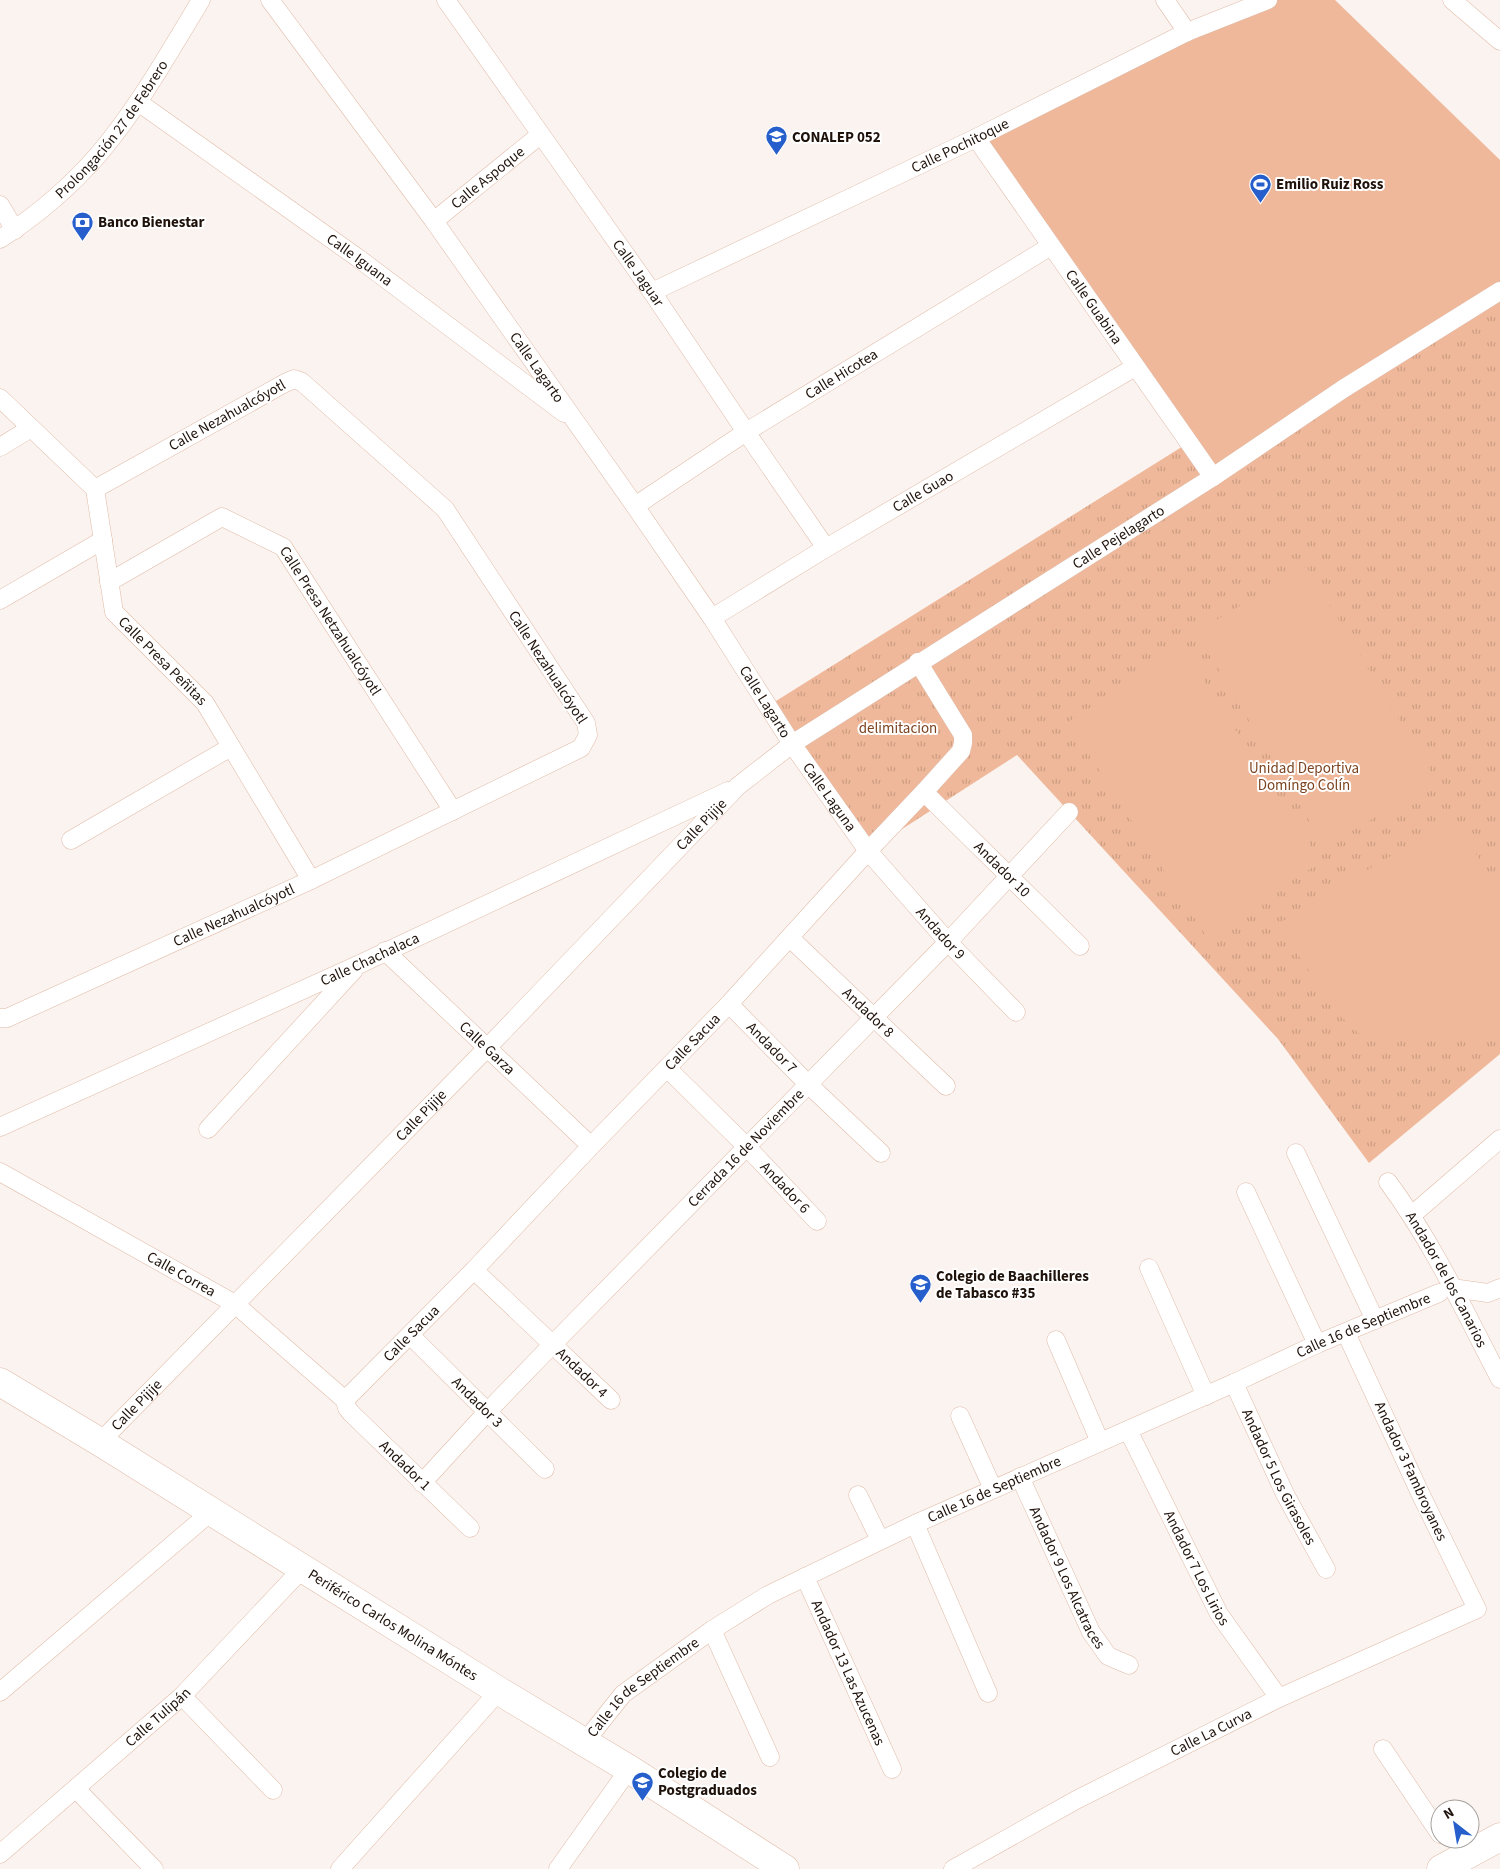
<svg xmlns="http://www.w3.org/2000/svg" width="1500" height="1869" font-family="'Source Sans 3',sans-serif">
	<defs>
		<pattern id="grass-tufts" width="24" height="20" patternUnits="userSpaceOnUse" patternTransform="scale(1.25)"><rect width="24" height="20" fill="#efb89a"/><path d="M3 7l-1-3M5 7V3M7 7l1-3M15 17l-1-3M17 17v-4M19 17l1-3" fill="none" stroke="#cc9d83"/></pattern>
	</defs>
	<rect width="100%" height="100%" fill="#fbf3ef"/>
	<path fill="url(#grass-tufts)" d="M1500,236V1054L1369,1163L1278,1039L1017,755L868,851L768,706L1188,443Z"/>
	<g fill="#efb89a">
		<path d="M1268,0H1335L1500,160V291L1213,477L976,138Z"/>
		<path d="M1306,566L1436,781L1325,847L1196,632Z"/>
		<path d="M1183,648L1321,862L1206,936L1068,722Z"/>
		<path d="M1452,819L1500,889V1029L1493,1032L1448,1039H1405L1362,1036L1337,1013L1295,950L1281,922Z"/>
	</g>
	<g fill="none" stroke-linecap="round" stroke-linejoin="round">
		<defs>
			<g id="street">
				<path id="s1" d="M270,0L434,221L635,506L712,618L792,744L868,851L948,942L1016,1012"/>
				<path id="s2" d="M446,0L652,292L746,432L826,548"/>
				<path d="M1165,0L1187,32"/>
				<path d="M1452,0L1500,41"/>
				<path id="s3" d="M138,102L358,258L564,413"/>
				<path id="s4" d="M976,138L1213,477"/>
				<path d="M0,205L15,230"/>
				<path id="s5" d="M434,221L540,135"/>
				<path id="s6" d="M0,239C36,216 70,187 98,155C138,108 169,53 201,0"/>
				<path id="s7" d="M652,292L976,138L1187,32L1268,0"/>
				<path id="s8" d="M0,398L95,489L114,612L205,703L311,880"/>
				<path d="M0,447L31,428"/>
				<path id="s9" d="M635,506L746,432L1051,246"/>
				<path id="s10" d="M109,582L222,517L283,547L453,811"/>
				<path d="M0,600L103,540"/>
				<path id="s11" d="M712,618L826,548L1135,367"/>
				<path id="s12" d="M924,792L1080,946"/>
				<path d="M71,840L231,747"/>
				<path id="s13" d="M790,938L946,1086"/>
				<path id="s14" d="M385,951L591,1146"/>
				<path id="s15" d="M729,1004L808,1084L881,1153"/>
				<path id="s16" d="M0,1018H7L311,880L581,748L588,735L586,723L445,509L302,382L294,379L285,383L95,489"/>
				<path id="s17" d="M667,1068L746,1146L817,1221"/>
				<path id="s18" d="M0,1127L360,964L728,791"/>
				<path d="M208,1129L354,970"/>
				<path d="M1296,1153L1375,1320"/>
				<path id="s19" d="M0,1172L235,1304L345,1400"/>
				<path id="s20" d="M1388,1182C1433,1243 1465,1312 1500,1379"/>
				<path d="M1246,1192L1317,1344"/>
				<path d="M1412,1215L1500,1139"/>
				<path d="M1149,1268L1206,1396"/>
				<path id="s21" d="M474,1270L611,1400"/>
				<path d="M1452,1288L1488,1293L1500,1288"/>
				<path id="s22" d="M410,1335L545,1469"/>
				<path d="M1056,1340L1100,1442"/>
				<path id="s23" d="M1234,1383L1285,1494L1326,1569"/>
				<path id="s24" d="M345,1400L474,1270L591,1146L729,1004L868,851L924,792L961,751L963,743V735L918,662"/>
				<path id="s25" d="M345,1400L347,1408L351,1413L470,1528"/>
				<path d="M960,1416L993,1489"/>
				<path id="s26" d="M1128,1430L1219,1614L1279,1698"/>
				<path id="s27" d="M100,1442L488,1047L738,786L792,744L1213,477L1343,389L1500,291"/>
				<path id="s28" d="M1020,1477L1091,1632L1108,1656L1129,1665"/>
				<path id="s29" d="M422,1483L488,1411L552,1345L948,942L1069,812"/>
				<path d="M858,1495L880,1540"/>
				<path d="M915,1524L988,1693"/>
				<path id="s30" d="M805,1577L892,1769"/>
				<path d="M712,1630L770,1757"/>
				<path d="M0,1692L212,1511"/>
				<path d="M182,1696L273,1790"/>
				<path id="s31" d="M584,1743L623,1694L712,1630L768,1595L915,1524L1234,1383L1317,1344L1439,1293"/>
				<path d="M1383,1749L1440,1834"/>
				<path d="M76,1789L154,1869"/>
				<path id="s32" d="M0,1854L182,1696L303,1568"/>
				<path d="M340,1869L499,1691"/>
				<path d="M558,1869L629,1769"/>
				<path id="s33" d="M953,1869L1076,1800L1279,1698L1477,1609L1421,1495L1346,1333"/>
			</g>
			<g id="primary">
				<path id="s34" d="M0,1382L100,1442L499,1691L629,1769L785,1869"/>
				<path d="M1441,1869L1500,1837"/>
			</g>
		</defs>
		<use href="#street" stroke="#e0bba8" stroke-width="19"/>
		<use href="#primary" stroke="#e0bba8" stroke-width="29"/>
		<use href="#street" stroke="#fff" stroke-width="18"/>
		<use href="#primary" stroke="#fff" stroke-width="28"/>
	</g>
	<defs>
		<symbol id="school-pin" viewBox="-11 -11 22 30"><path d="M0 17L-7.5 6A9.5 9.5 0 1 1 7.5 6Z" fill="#265fcc" stroke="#fff"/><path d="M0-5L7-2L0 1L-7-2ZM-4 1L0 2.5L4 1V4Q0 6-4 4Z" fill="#fff"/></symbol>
		<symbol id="stadium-pin" viewBox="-11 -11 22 30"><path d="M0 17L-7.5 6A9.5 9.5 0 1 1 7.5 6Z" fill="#265fcc" stroke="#fff"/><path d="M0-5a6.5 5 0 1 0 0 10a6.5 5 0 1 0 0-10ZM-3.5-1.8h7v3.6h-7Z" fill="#fff"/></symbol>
		<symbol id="bank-pin" viewBox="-11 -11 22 30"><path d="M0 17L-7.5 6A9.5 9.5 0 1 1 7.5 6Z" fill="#265fcc" stroke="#fff"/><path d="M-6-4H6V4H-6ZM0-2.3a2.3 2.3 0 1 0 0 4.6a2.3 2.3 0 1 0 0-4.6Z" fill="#fff"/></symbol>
		<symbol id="university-pin" viewBox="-11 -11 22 30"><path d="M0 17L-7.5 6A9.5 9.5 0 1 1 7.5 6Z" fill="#265fcc" stroke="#fff"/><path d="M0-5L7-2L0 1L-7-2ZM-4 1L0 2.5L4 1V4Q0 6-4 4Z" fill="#fff"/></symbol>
	</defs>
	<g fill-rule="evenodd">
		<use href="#school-pin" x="764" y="124" width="25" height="34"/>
		<use href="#stadium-pin" x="1248" y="172" width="25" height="34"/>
		<use href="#bank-pin" x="70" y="210" width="25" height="34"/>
		<use href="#school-pin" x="908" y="1272" width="25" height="34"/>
		<use href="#university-pin" x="630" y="1770" width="25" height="34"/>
	</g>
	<g text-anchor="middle" stroke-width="4" stroke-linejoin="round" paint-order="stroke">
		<g font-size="15" fill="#1f120b" stroke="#fff">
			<text dy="5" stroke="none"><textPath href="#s6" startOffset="158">Prolongación 27 de Febrero</textPath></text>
			<text dy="5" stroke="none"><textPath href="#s7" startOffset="341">Calle Pochitoque</textPath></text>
			<text dy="5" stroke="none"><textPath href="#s5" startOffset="69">Calle Aspoque</textPath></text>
			<text dy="5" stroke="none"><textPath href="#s3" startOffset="272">Calle Iguana</textPath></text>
			<text dy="5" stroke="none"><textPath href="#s2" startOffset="334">Calle Jaguar</textPath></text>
			<text dy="5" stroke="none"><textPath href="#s4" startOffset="206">Calle Guabina</textPath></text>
			<text dy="5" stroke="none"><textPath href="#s1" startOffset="454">Calle Lagarto</textPath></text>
			<text dy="5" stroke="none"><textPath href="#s9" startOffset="245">Calle Hicotea</textPath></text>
			<text transform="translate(227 415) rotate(-29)" y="5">Calle Nezahualcóyotl</text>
			<text dy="5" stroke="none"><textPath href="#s11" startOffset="246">Calle Guao</textPath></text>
			<text dy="5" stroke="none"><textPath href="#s27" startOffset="1370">Calle Pejelagarto</textPath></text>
			<text dy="5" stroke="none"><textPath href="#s10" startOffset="286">Calle Presa Netzahualcóyotl</textPath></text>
			<text dy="5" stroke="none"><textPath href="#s8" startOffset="325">Calle Presa Peñitas</textPath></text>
			<text transform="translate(548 667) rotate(57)" y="5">Calle Nezahualcóyotl</text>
			<text dy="5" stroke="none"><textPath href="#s1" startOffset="859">Calle Lagarto</textPath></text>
			<text dy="5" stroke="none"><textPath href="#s1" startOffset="974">Calle Laguna</textPath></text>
			<text dy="5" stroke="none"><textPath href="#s27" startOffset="862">Calle Pijije</textPath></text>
			<text dy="5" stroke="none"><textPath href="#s12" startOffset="110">Andador 10</textPath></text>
			<text dy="5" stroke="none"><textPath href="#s16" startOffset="256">Calle Nezahualcóyotl</textPath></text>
			<text dy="5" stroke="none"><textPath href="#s1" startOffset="1150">Andador 9</textPath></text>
			<text dy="5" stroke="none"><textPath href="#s18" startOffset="406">Calle Chachalaca</textPath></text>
			<text dy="5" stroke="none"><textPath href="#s13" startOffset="108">Andador 8</textPath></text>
			<text dy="5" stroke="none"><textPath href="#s24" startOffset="499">Calle Sacua</textPath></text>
			<text dy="5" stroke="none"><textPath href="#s14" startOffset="141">Calle Garza</textPath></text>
			<text dy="5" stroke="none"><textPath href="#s15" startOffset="61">Andador 7</textPath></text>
			<text dy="5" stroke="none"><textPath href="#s27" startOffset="458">Calle Pijije</textPath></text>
			<text dy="5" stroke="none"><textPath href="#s29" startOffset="466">Cerrada 16 de Noviembre</textPath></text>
			<text dy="5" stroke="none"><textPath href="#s17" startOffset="168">Andador 6</textPath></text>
			<text dy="5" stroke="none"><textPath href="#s19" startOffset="208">Calle Correa</textPath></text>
			<text dy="5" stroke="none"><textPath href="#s20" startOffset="114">Andador de los Canarios</textPath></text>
			<text dy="5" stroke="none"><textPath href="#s31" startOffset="892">Calle 16 de Septiembre</textPath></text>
			<text dy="5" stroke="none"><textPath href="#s24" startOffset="94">Calle Sacua</textPath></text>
			<text dy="5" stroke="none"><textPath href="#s21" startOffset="149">Andador 4</textPath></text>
			<text dy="5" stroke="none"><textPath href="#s22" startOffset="95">Andador 3</textPath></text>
			<text dy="5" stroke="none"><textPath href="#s27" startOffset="52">Calle Pijije</textPath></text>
			<text dy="5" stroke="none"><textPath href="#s25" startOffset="90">Andador 1</textPath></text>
			<text transform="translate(1411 1471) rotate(65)" y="5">Andador 3 Fambroyanes</text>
			<text dy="5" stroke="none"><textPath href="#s23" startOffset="104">Andador 5 Los Girasoles</textPath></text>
			<text dy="5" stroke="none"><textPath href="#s31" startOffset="488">Calle 16 de Septiembre</textPath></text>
			<text dy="5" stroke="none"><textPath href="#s26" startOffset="154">Andador 7 Los Lirios</textPath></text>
			<text dy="5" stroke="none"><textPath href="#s28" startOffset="111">Andador 9 Los Alcatraces</textPath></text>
			<text dy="5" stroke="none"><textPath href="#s34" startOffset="462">Periférico Carlos Molina Móntes</textPath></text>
			<text dy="5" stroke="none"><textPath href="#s30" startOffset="105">Andador 13 Las Azucenas</textPath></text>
			<text dy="5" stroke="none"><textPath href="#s31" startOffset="82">Calle 16 de Septiembre</textPath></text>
			<text dy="5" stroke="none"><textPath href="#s32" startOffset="209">Calle Tulipán</textPath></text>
			<text dy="5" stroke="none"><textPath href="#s33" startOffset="292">Calle La Curva</textPath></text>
		</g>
		<g font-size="15" font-weight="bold" fill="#1f120b" stroke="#fff" text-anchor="start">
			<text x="792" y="142">CONALEP 052</text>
			<text x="1276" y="189">Emilio Ruiz Ross</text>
			<text x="98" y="227">Banco Bienestar</text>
			<text x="936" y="1281">Colegio de Baachilleres<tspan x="936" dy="17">de Tabasco #35</tspan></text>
			<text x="658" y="1778">Colegio de<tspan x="658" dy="17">Postgraduados</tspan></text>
		</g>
		<g font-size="15" fill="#7c4320" stroke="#fff">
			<text x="898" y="733">delimitacion</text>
			<text x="1304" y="773">Unidad Deportiva<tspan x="1304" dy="17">Domíngo Colín</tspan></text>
		</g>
	</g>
	<g transform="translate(1455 1824) rotate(329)"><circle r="24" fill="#ffffff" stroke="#a5a09d"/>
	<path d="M0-4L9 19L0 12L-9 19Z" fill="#265fcc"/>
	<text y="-8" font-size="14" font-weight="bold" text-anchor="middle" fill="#1f120b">N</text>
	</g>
</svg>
